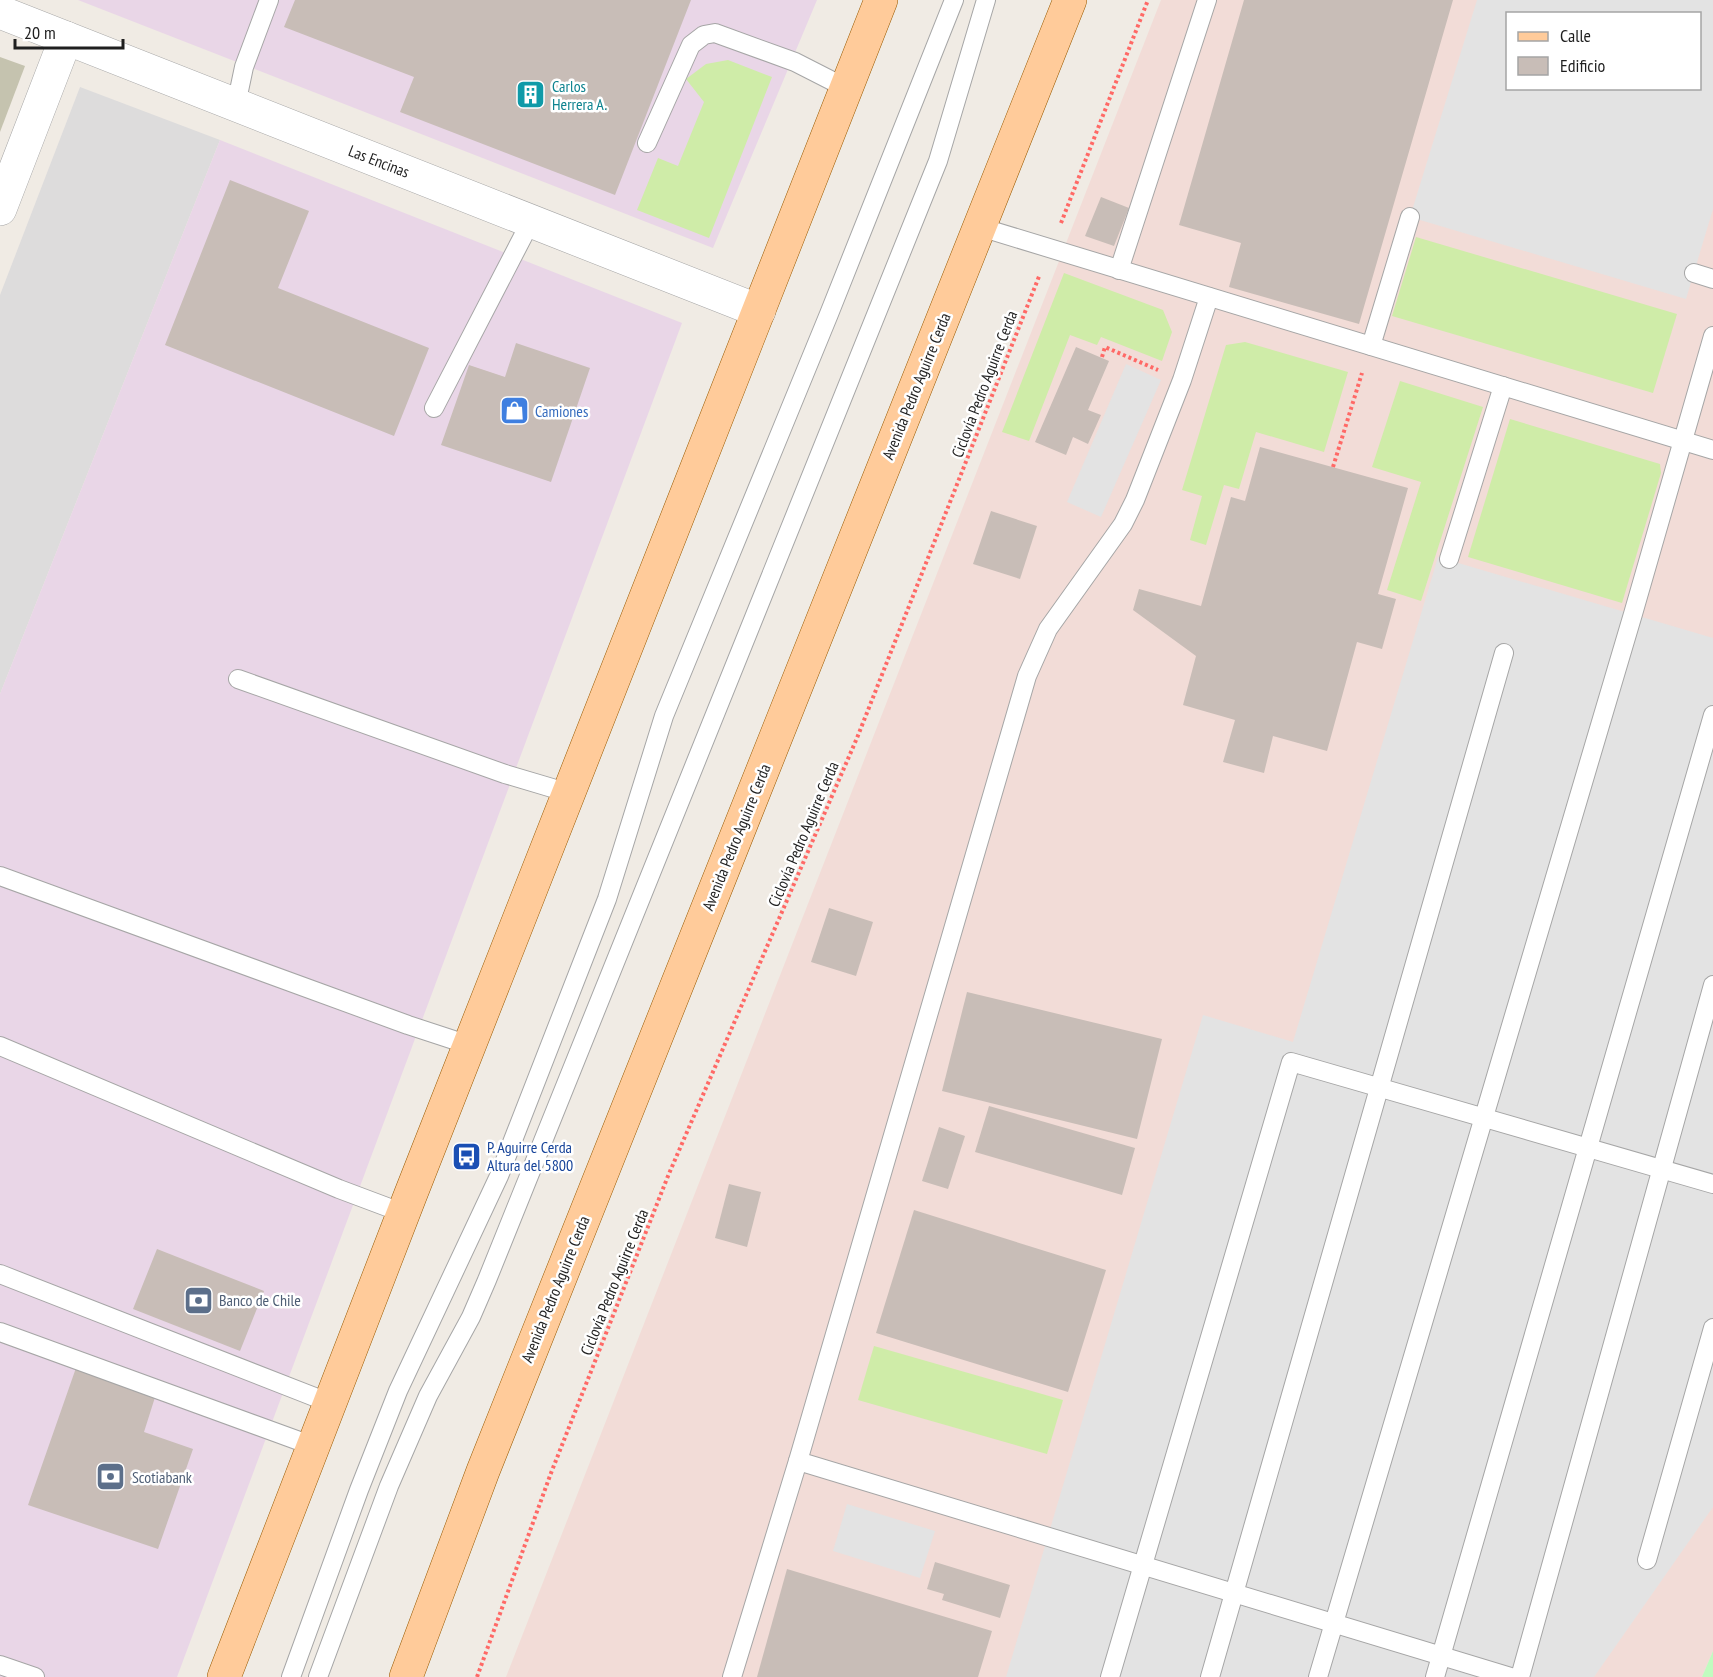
<svg xmlns="http://www.w3.org/2000/svg" width="1713" height="1677" font-family="'PT Sans Narrow',sans-serif">
	<rect width="100%" height="100%" fill="#f0ebe4"/>
	<path fill="#dddcdc" d="M80,87L220,140L0,694V295Z"/>
	<g fill="#e9d6e7">
		<path d="M78,0H817L713,248Z"/>
		<path d="M220,140L682,323L177,1677H0V694Z"/>
	</g>
	<path fill="#f2dcd7" fill-rule="evenodd" d="M1161,0H1713V1651L1702,1677H506ZM1508,14H1700V88H1508Z"/>
	<path fill="#c5c3af" d="M0,57L25,66L0,132Z"/>
	<g fill="#cfeca8">
		<path d="M728,60L772,77L709,238L637,210L658,158L678,166L704,102L686,79L706,64Z"/>
		<path d="M1416,237L1677,314L1653,393L1392,316Z"/>
		<path d="M1064,273L1163,310L1172,332L1162,361L1101,337L1097,345L1070,335L1029,441L1002,432Z"/>
		<path d="M1245,342L1348,372L1324,452L1256,432L1239,489L1224,485L1206,545L1190,540L1202,496L1182,490L1226,345Z"/>
		<path d="M1400,381L1483,407L1421,601L1387,590L1421,482L1372,467Z"/>
		<path d="M1510,419L1660,464L1661,473L1622,603L1468,557Z"/>
		<path d="M874,1346L1063,1400L1047,1454L858,1400Z"/>
	</g>
	<path fill="#c0fcbf" d="M1713,1651V1677H1702Z"/>
	<g fill="#e3e3e3" fill-rule="evenodd">
		<path d="M1477,0H1713V209L1686,299L1410,217ZM1508,14H1700V88H1508Z"/>
		<path d="M1126,364L1161,380L1101,517L1067,502Z"/>
		<path d="M1438,557L1713,638V1507L1594,1677H1006L1203,1015L1293,1042Z"/>
		<path d="M847,1504L935,1531L920,1578L833,1551Z"/>
	</g>
	<g fill="#c8bdb7">
		<path d="M295,0H691L615,195L400,112L414,77L284,27Z"/>
		<path d="M1244,0H1453L1359,324L1229,287L1241,243L1179,225Z"/>
		<path d="M230,180L309,211L278,288L429,348L394,436L165,345Z"/>
		<path d="M1101,197L1129,208L1114,246L1085,236Z"/>
		<path d="M516,343L590,368L551,482L441,445L469,365L505,377Z"/>
		<path d="M1076,347L1109,361L1088,410L1101,415L1088,444L1073,437L1066,455L1035,442Z"/>
		<path d="M1260,447L1408,488L1378,594L1396,599L1382,649L1357,642L1327,751L1273,736L1264,773L1223,762L1235,720L1183,705L1196,656L1133,610L1139,589L1201,606L1231,497L1245,501Z"/>
		<path d="M991,511L1037,526L1020,579L973,564Z"/>
		<path d="M829,908L873,922L856,976L811,962Z"/>
		<path d="M967,992L1162,1039L1137,1139L942,1091Z"/>
		<path d="M989,1106L1135,1148L1122,1195L975,1152Z"/>
		<path d="M939,1127L965,1136L948,1189L922,1181Z"/>
		<path d="M729,1184L761,1192L747,1247L715,1238Z"/>
		<path d="M914,1210L1106,1270L1068,1392L876,1333Z"/>
		<path d="M157,1249L264,1291L240,1351L133,1309Z"/>
		<path d="M77,1365L157,1391L144,1432L193,1449L158,1549L28,1505Z"/>
		<path d="M935,1562L1010,1585L1000,1618L942,1600L944,1594L927,1589Z"/>
		<path d="M787,1569L992,1631L978,1677H757Z"/>
	</g>
	<g fill="none" stroke-linecap="round" stroke-linejoin="round">
		<defs>
			<g id="lane">
				<path d="M236,105L244,67L269,0"/>
				<path d="M647,143L691,45L704,35L715,33L795,62L846,88"/>
				<path d="M980,227L1713,450"/>
				<path d="M1119,270L1207,0"/>
				<path d="M1694,273L1713,279"/>
				<path d="M1371,346L1410,217"/>
				<path d="M434,408L531,221"/>
				<path d="M1449,559L1503,386"/>
				<path d="M238,679L505,774L569,793"/>
				<path d="M0,876L408,1025L469,1045"/>
				<path d="M0,1046L339,1189L403,1213"/>
				<path d="M0,1274L330,1403"/>
				<path d="M0,1332L313,1446"/>
				<path d="M798,1461L1511,1677"/>
				<path d="M1647,1560L1713,1328"/>
				<path d="M0,1665L35,1677"/>
				<path d="M291,1677L359,1490L398,1391L499,1176L607,899L664,716L829,314L954,0"/>
				<path d="M318,1677L389,1486L428,1396L471,1317L487,1280L938,161L986,0"/>
				<path d="M732,1677L798,1461L1027,676L1048,629L1123,524L1135,500L1182,380L1209,297"/>
				<path d="M1110,1677L1291,1062L1713,1184"/>
				<path d="M1210,1677L1504,653"/>
				<path d="M1318,1677L1633,614L1713,336"/>
				<path d="M1435,1677L1713,715"/>
				<path d="M1520,1677L1713,985"/>
			</g>
			<g id="street">
				<path d="M0,12L759,311"/>
				<path d="M0,209L66,38"/>
			</g>
			<g id="primary">
				<path d="M224,1677L410,1196L881,0"/>
				<path d="M406,1677L483,1471L1070,0"/>
			</g>
		</defs>
		<use href="#lane" stroke="#a6a6a6" stroke-width="20"/>
		<use href="#street" stroke="#a6a6a6" stroke-width="34"/>
		<use href="#primary" stroke="#995a00" stroke-width="34"/>
		<g stroke="#ff6966" stroke-width="4" stroke-dasharray="3 3" stroke-linecap="butt">
			<path d="M1061,223L1148,0"/>
			<path d="M1102,357L1105,347L1158,370"/>
			<path d="M1333,467L1362,373"/>
			<path d="M477,1677L551,1473L668,1176L857,738L1040,274"/>
		</g>
		<use href="#lane" stroke="#fff" stroke-width="18"/>
		<use href="#street" stroke="#fff" stroke-width="33"/>
		<use href="#primary" stroke="#ffcb9a" stroke-width="33"/>
	</g>
	<defs>
		<symbol id="building-square" viewBox="-11 -11 22 22"><rect x="-9" y="-9" width="18" height="18" rx="4" fill="#0f9aa8" stroke="#fff"/><path d="M-4-6H4V6H1V3H-1V6H-4ZM-2.5-4.3h1.7v1.8h-1.7ZM.8-4.3h1.7v1.8H.8ZM-2.5-1h1.7V.8h-1.7ZM.8-1h1.7V.8H.8Z" fill="#fff"/></symbol>
		<symbol id="shop-square" viewBox="-11 -11 22 22"><rect x="-9" y="-9" width="18" height="18" rx="4" fill="#3f7fe0" stroke="#fff"/><path d="M-5-2.5h2.3a2.7 3.5 0 0 1 5.4 0H5L5.5 6h-11ZM-1.5-2.5h3a1.5 2.3 0 0 0-3 0Z" fill="#fff"/></symbol>
		<symbol id="bus-square" viewBox="-11 -11 22 22"><rect x="-9" y="-9" width="18" height="18" rx="4" fill="#1a4fb4" stroke="#fff"/><path d="M-5-6H5V4H4V6H2V4H-2V6H-4V4H-5ZM-3.5-4V0h7V-4ZM-3.5 1.2v1.5H-2V1.2ZM2 1.2v1.5H3.5V1.2Z" fill="#fff"/></symbol>
		<symbol id="bank-square" viewBox="-11 -11 22 22"><rect x="-9" y="-9" width="18" height="18" rx="4" fill="#5c6f8a" stroke="#fff"/><path d="M-6-4H6V4H-6ZM0-2.3a2.3 2.3 0 1 0 0 4.6a2.3 2.3 0 1 0 0-4.6Z" fill="#fff"/></symbol>
	</defs>
	<g fill-rule="evenodd">
		<use href="#building-square" x="514" y="78" width="33" height="33"/>
		<use href="#shop-square" x="498" y="394" width="33" height="33"/>
		<use href="#bus-square" x="450" y="1140" width="33" height="33"/>
		<use href="#bank-square" x="182" y="1284" width="33" height="33"/>
		<use href="#bank-square" x="94" y="1460" width="33" height="33"/>
	</g>
	<g text-anchor="middle" stroke-width="5" stroke-linejoin="round" paint-order="stroke">
		<g font-size="16" fill="#0d838f" stroke="#fff" text-anchor="start">
			<text x="552" y="92">Carlos<tspan x="552" dy="18">Herrera A.</tspan></text>
		</g>
		<g font-size="16" fill="#1f1f1f" stroke="#fff">
			<text transform="translate(379 161) rotate(21)" y="6">Las Encinas</text>
			<text transform="translate(984 384) rotate(-69)" y="6">Ciclovía Pedro Aguirre Cerda</text>
			<text transform="translate(916 386) rotate(-68)" y="6">Avenida Pedro Aguirre Cerda</text>
			<text transform="translate(803 834) rotate(-67)" y="6">Ciclovía Pedro Aguirre Cerda</text>
			<text transform="translate(736 837) rotate(-68)" y="6">Avenida Pedro Aguirre Cerda</text>
			<text transform="translate(614 1282) rotate(-68)" y="6">Ciclovía Pedro Aguirre Cerda</text>
			<text transform="translate(555 1289) rotate(-68)" y="6">Avenida Pedro Aguirre Cerda</text>
		</g>
		<g font-size="16" fill="#366cbe" stroke="#fff" text-anchor="start">
			<text x="535" y="417">Camiones</text>
		</g>
		<g font-size="16" fill="#164399" stroke="#fff" text-anchor="start">
			<text x="487" y="1153">P. Aguirre Cerda<tspan x="487" dy="18">Altura del 5800</tspan></text>
		</g>
		<g font-size="16" fill="#4e5e75" stroke="#fff" text-anchor="start">
			<text x="219" y="1306">Banco de Chile</text>
			<text x="132" y="1483">Scotiabank</text>
		</g>
	</g>
	<rect x="1506" y="12" width="195" height="78" fill="#ffffff" stroke="#a5a5a5" stroke-width="1.5"/>
	<rect x="1518" y="32" width="30" height="9" fill="#ffcb9a" stroke="#a5a5a5" stroke-width="1.5"/>
	<text x="1560" y="42" font-size="18" fill="#1f1f1f">Calle</text>
	<rect x="1518" y="57" width="30" height="18" fill="#c8bdb7" stroke="#a5a5a5" stroke-width="1.5"/>
	<text x="1560" y="72" font-size="18" fill="#1f1f1f">Edificio</text>
	<path d="M15 39v9h108v-9" fill="none" stroke="#1f1f1f" stroke-width="3"/>
	<text x="24" y="39" font-size="18" fill="#1f1f1f" stroke="#ffffff" stroke-width="4.5" paint-order="stroke">20 m</text>
</svg>
